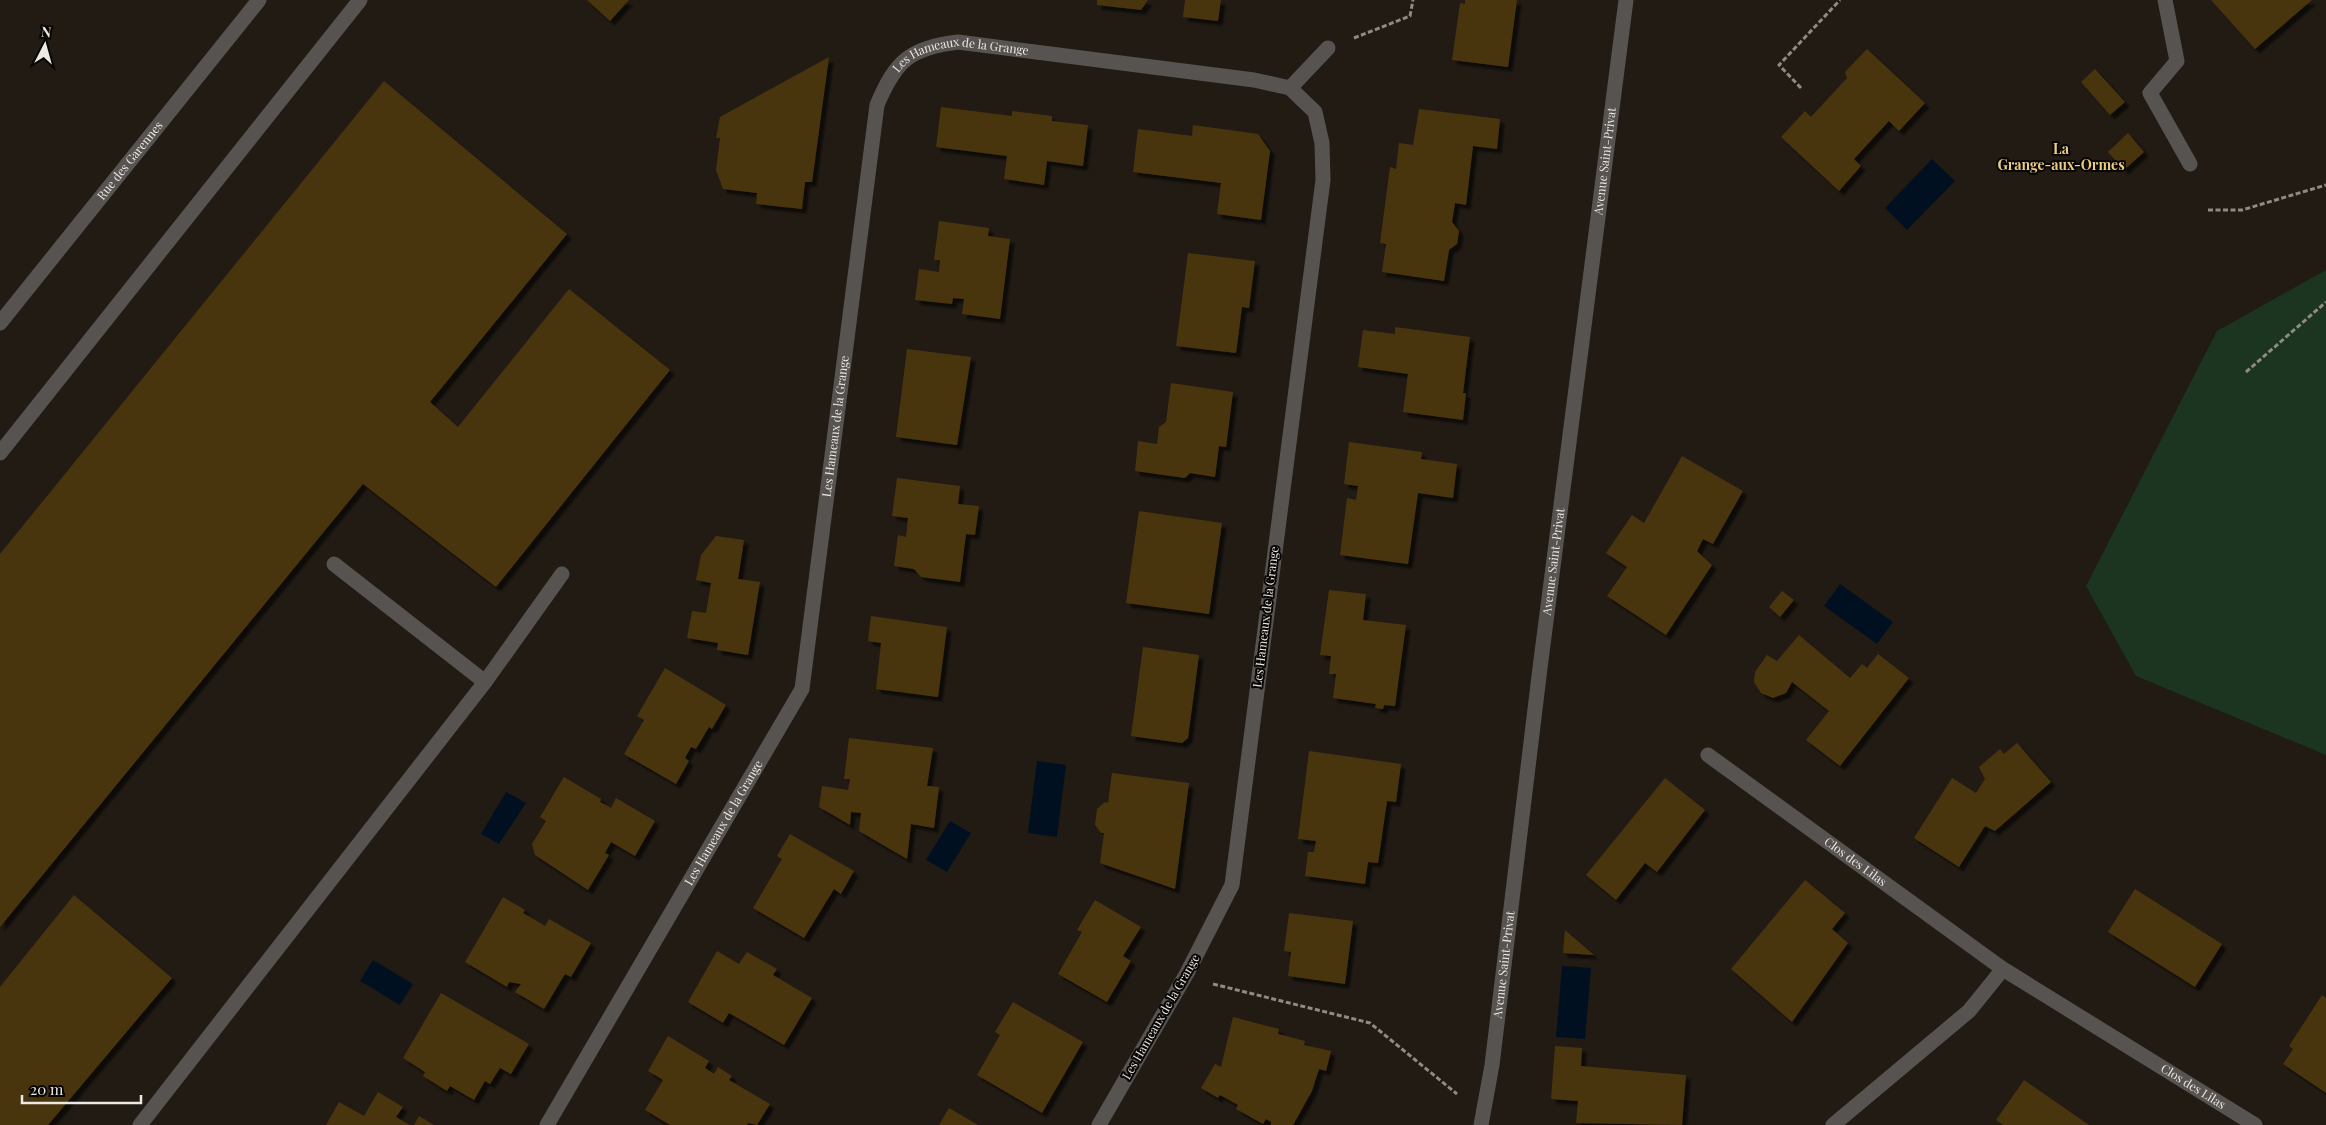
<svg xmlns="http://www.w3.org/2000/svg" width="2326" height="1125" font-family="'Playfair Display',serif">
	<defs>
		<filter id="shadow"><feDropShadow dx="4.5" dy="4.5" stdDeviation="1" flood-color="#0009"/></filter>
	</defs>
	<rect width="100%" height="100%" fill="#211b14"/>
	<path fill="#1b3520" d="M2326,270V755L2136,676L2086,586L2217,331Z"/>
	<g fill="#001021">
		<path d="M1932,159L1955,181L1907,230L1885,208Z"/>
		<path d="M1840,584L1893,622L1877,644L1824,606Z"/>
		<path d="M1037,761L1066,765L1057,837L1028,833Z"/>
		<path d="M506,792L526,803L499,844L481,834Z"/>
		<path d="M950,821L971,833L947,872L926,860Z"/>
		<path d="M373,960L413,984L400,1005L360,981Z"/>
		<path d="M1562,966L1591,968L1585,1039L1556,1037Z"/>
	</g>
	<g fill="#4a340d" filter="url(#shadow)">
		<path d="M587,0H629L610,21Z"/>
		<path d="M1097,0H1148L1141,10L1097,5Z"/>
		<path d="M1185,0H1221L1218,21L1183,17Z"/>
		<path d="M1465,0H1517L1508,67L1452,60L1460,3L1465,4Z"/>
		<path d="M2211,0H2312L2255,49Z"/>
		<path d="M1867,49L1925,103L1899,131L1889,121L1854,159L1861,166L1839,191L1781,137L1805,111L1811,117L1847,78L1845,72Z"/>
		<path d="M829,57L812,182H805L802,209L756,204L757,193L723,189L716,170L720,138H716L720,117Z"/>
		<path d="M2095,69L2125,102L2110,115L2081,82Z"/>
		<path d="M384,81L567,234L430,402L458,427L569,289L670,370L496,587L363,484L0,927V554Z"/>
		<path d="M941,107L1012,116V111L1052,116V121L1088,125L1083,166L1047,161L1044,185L1004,179L1007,156L936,147Z"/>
		<path d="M1419,109L1500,119L1497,149L1473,146L1466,205L1455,203L1452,222L1459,231L1457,244L1449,250L1444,281L1382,272L1386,244L1380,243L1390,167L1396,169L1399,143L1413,145Z"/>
		<path d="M1193,125L1258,134L1270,151L1261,220L1217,214L1221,183L1133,172L1138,129L1192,136Z"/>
		<path d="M2128,133L2144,152L2124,170L2108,152Z"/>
		<path d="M939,221L989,228L988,236L1010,239L1000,319L962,314L964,299L953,298L952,304L915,300L919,269L939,272L940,260H934Z"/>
		<path d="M1188,253L1255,261L1249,308L1242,307L1236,353L1176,346Z"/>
		<path d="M1395,327L1470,337L1463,393H1466L1463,420L1403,412L1408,374L1358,367L1363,330L1395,334Z"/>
		<path d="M907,349L971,357L957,445L896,437Z"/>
		<path d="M1171,383L1233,392L1226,447L1219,446L1215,477L1190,473L1185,478L1135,471L1138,441L1157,444L1159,427L1166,422Z"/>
		<path d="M1349,442L1422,452L1421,459L1457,464L1453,498L1418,493L1408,564L1340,555L1347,498L1356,500L1358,486L1344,484Z"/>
		<path d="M1682,456L1743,491L1713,544L1703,539L1697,551L1712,565L1666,635L1607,596L1627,567L1606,553L1632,515L1644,523Z"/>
		<path d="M897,478L960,486L958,504L979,506L975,535L966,534L960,582L921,577L914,569L894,566L898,535L906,537L908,518L892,516Z"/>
		<path d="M1139,511L1222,523L1209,614L1126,603Z"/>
		<path d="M716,536L744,540L738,579L760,582L748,655L717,650L718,643L687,638L692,611L706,613L711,583L696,580L701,555Z"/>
		<path d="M1329,590L1366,594L1363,620L1406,625L1395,706L1384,705L1383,709L1375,708L1376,704L1333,698L1336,674H1329L1331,656L1320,655Z"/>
		<path d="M1782,591L1794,600L1780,617L1769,607Z"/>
		<path d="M871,616L947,627L938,697L876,689L881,643L868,641Z"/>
		<path d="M1799,635L1850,678L1862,664L1867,668L1878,654L1909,678L1840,766L1806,740L1829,711L1792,682L1786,693L1773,698L1761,693L1754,682L1755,672L1767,655L1777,661Z"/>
		<path d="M1143,647L1199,655L1188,738L1182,743L1131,736Z"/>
		<path d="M665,668L726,705L712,729L709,727L696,749L691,747L685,758L689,761L676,784L624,754L644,720L637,716Z"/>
		<path d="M849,738L933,748L927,786L939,787L934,828L911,824L907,859L859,831L861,813L851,812L850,825L819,807L822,786L848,790L850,779H844Z"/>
		<path d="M2017,743L2051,782L1995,831L1985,826L1959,867L1914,838L1952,778L1976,793L1985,779L1979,767L2000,749L2004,754Z"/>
		<path d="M1309,751L1401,764L1396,802L1387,801L1378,863L1368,862L1365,884L1305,876L1308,852H1314L1316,841L1298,839Z"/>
		<path d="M1112,773L1189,783L1175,889L1100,863L1104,833H1101L1095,825L1097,809L1105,802L1108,803Z"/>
		<path d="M564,777L601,799L600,802L611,808L616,798L655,821L635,856L611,842L605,853L609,855L588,890L535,855L532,844L546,821L540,817Z"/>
		<path d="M1665,778L1705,810L1657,872L1645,863L1616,900L1586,875Z"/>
		<path d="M790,834L854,871L841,894L834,889L804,938L753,908L782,859L777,856Z"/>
		<path d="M1805,880L1845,913L1832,929L1848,943L1792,1022L1731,969Z"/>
		<path d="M2135,889L2222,944L2195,987L2108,932Z"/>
		<path d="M74,895L172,978L48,1125H0V987Z"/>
		<path d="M503,897L525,910L523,913L545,926L549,919L591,943L571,977L565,974L544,1009L515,992L521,984L509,982L507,987L465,962Z"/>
		<path d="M1095,900L1141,927L1123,956L1131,961L1107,1002L1058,974L1082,932L1077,930Z"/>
		<path d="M1289,913L1353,921L1345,984L1288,976L1291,952L1284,951Z"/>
		<path d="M1565,930L1594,955L1563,953Z"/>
		<path d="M717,951L739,964L747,952L777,969L773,975L812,998L784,1045L729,1013L723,1023L688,1002Z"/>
		<path d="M441,993L529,1044L511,1074L500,1068L490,1084L485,1081L474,1100L450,1086L447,1091L423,1076L425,1072L403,1058Z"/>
		<path d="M2322,995L2326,998V1093L2283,1064L2293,1049L2289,1046Z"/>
		<path d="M1013,1002L1083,1042L1042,1113L977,1075L1000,1035L995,1032Z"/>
		<path d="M1233,1017L1279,1029L1278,1034L1305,1041L1304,1045L1331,1051L1326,1071L1319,1069L1312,1091L1293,1125H1271V1122L1266,1119L1263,1124L1236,1109L1238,1105L1220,1095L1218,1098L1201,1088L1215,1064L1221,1067Z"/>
		<path d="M668,1036L709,1061L705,1068L714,1074L718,1067L732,1076L729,1080L770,1104L757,1125L748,1123L747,1125H670L645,1110L663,1080L648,1071Z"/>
		<path d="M1555,1046L1582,1048L1581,1066L1686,1075L1682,1125L1576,1123L1578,1101L1551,1099Z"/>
		<path d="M2024,1080L2089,1125H2003L1996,1120Z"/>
		<path d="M378,1092L403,1107L396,1117L410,1125H326L339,1102L364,1116Z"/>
		<path d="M949,1108L978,1125H939Z"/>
		<path d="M419,1116L434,1125H414Z"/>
	</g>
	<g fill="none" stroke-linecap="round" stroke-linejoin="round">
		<g stroke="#8f8a84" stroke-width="3" stroke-dasharray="5 2.5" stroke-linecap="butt">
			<path d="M1354,38L1410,16L1413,0"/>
			<path d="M1801,88L1779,65L1840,0"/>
			<path d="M2208,210H2242L2326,185"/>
			<path d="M2246,372L2326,302"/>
			<path d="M1213,984L1370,1023L1457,1094"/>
		</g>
		<g stroke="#575351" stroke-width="15">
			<path d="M2165,0L2177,61L2150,93L2190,164"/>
			<path d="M1290,88L1328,48"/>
			<path id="s1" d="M0,323L259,0"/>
			<path d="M0,453L360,0"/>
			<path d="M334,564L485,682"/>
			<path id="s2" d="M1708,755L2003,969L2255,1125"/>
			<path d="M140,1125L485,682L562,574"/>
			<path id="s3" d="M547,1125L802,689L877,105C896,60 910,48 958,42L1254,80L1290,88L1315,112L1322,143L1323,180L1232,885L1187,973L1099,1125"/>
			<path id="s4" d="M1481,1125L1492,1065L1540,668L1626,0"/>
			<path d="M1833,1125L1969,1011L2003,969"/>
		</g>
	</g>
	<g text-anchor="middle" stroke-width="4" stroke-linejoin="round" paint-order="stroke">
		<g font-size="12" fill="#ece8e3" stroke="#080604">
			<text dy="4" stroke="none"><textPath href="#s3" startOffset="1204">Les Hameaux de la Grange</textPath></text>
			<text dy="4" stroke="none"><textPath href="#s4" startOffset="972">Avenue Saint-Privat</textPath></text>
			<text dy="4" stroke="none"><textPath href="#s1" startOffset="208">Rue des Garennes</textPath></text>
			<text dy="4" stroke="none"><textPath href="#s3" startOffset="770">Les Hameaux de la Grange</textPath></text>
			<text dy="4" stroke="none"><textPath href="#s4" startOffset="568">Avenue Saint-Privat</textPath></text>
			<text transform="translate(1266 617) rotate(-83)" y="4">Les Hameaux de la Grange</text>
			<text dy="4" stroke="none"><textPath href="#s3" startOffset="350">Les Hameaux de la Grange</textPath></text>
			<text dy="4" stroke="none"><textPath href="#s2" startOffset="182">Clos des Lilas</textPath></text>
			<text dy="4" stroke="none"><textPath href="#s4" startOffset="162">Avenue Saint-Privat</textPath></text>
			<text transform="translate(1161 1017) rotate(-60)" y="4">Les Hameaux de la Grange</text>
			<text dy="4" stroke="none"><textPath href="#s2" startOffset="588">Clos des Lilas</textPath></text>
		</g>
		<g font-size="14" font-weight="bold" fill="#ebcd82" stroke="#080604">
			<text x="2061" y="154">La<tspan x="2061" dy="16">Grange-aux-Ormes</tspan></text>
		</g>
	</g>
	<g transform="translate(45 45) rotate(6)" stroke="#080604" stroke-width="4" paint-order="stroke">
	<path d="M0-4L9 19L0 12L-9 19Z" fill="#ece8e3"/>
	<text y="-8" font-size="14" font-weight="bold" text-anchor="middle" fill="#ece8e3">N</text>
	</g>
	<path d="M22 1095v8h119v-8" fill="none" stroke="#ece8e3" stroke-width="2.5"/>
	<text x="30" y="1095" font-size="15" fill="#ece8e3" stroke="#080604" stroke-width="4" paint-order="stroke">20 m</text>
</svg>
